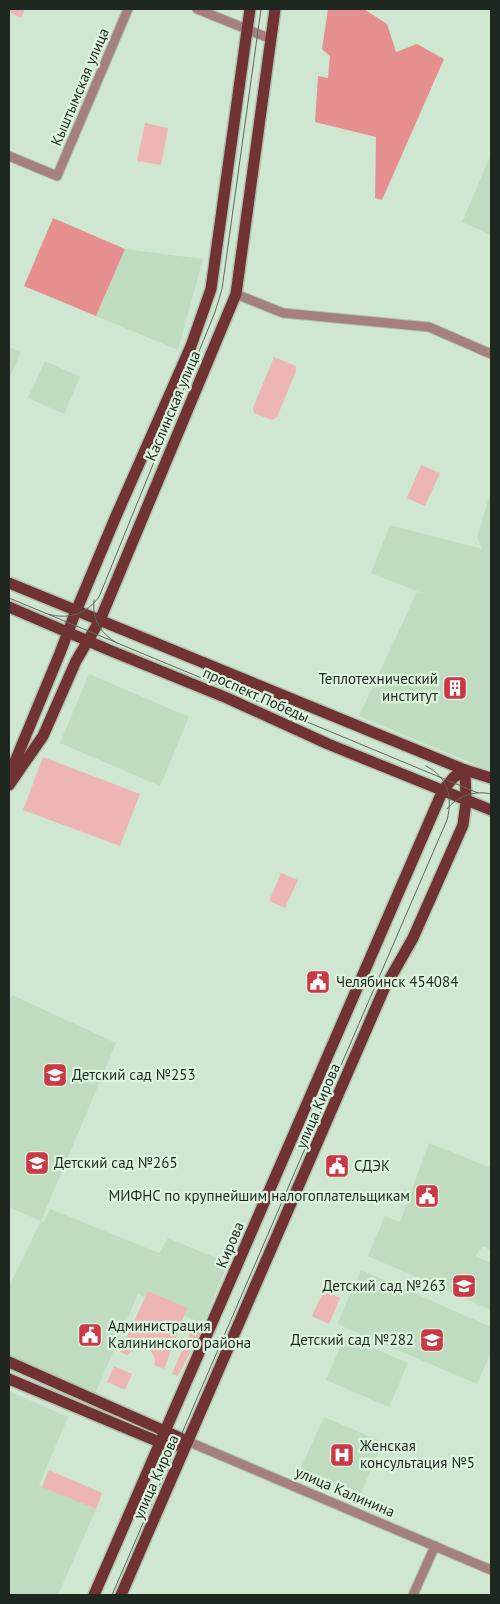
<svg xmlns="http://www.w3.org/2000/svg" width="500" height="1604" font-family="'PT Sans',sans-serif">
	<rect width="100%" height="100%" fill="#cfe6d0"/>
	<g fill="#bfdcc1">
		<path d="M491,155V235L462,222Z"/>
		<path d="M125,249L203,259L178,350L96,316Z"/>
		<path d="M9,347L21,352L9,379Z"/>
		<path d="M45,361L80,377L64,414L28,398Z"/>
		<path d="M491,491V771L359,716L417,592L429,596L371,573L390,525L482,549L477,537Z"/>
		<path d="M89,674L189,717L160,786L60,743Z"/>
		<path d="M12,995L116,1043L41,1221L44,1222L50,1209L159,1253L168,1238L228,1263L203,1324L138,1294L95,1394L9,1358V1287L41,1221L9,1207V1002Z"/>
		<path d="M429,1143L491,1168V1250L483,1246L475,1256L491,1263V1310L368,1256L385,1216L400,1222Z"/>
		<path d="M361,1270L491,1327V1352L477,1384L337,1324Z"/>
		<path d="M345,1336L408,1363L389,1407L326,1380Z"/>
		<path d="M9,1391L68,1417L39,1485L96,1509L58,1595H9Z"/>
		<path d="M324,1417L383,1442L361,1493L301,1468Z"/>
	</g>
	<g fill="#edb6b5">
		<path d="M9,9H25L21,18L9,12Z"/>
		<path d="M145,123L168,128L161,165L137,161Z"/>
		<path d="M274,357L296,366V371L277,417L272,420L254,413L253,408Z"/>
		<path d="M421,465L440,473L425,506L407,498Z"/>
		<path d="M43,757L140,794L120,846L23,810Z"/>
		<path d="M281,873L298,880L285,908L269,901Z"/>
		<path d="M324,1290L340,1298L329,1324L312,1316Z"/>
		<path d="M148,1291L187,1308L164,1369L154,1365C156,1359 155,1358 152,1353C145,1342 135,1347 127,1355L120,1352Z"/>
		<path d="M192,1327L201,1331L178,1376L172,1374Z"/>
		<path d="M114,1366L132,1374L125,1390L107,1382Z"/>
		<path d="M49,1470L102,1493L96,1509L42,1487Z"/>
	</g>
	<g fill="#e5908f">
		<path d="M328,9H364L387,24L396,52L417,44L444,59L382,200L375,198L376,137L315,122L318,76L328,78L330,56L322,49Z"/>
		<path d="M53,218L125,249L96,316L24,286Z"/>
	</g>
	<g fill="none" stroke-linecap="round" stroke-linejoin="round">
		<defs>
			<g id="minor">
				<path d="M197,9L271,39"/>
				<path d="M9,156L57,176L128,9"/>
				<path d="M236,294L283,313L429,327L491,354"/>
				<path d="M187,1441L491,1570"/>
				<path d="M413,1595L435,1546"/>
			</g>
			<g id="major">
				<path d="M9,583L465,770L491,778"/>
				<path d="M9,607L109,650L227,698L328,744L491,810"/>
				<path d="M9,776L60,653L74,616L116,516L191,346L211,289L250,9"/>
				<path d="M9,785L43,736L76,661L100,620L236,294L275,9"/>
				<path d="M9,1362L187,1441"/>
				<path d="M9,1379L171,1447L187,1441"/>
				<path d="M94,1595L443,790L454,777L465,770"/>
				<path d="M121,1595L384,989L413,938L463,825L466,802L465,770"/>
			</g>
		</defs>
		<use href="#minor" stroke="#afc4b0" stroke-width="11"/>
		<use href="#major" stroke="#afc4b0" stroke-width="14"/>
		<use href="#minor" stroke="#a6807f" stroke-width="9"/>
		<use href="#major" stroke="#703233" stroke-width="11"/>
		<g stroke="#5d6a5e" stroke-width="1">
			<path d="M9,598L478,793"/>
			<path d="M94,600C92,620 100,633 117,643"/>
			<path d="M48,614C69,620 86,614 99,597L215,312L222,289L261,9"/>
			<path d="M447,809C457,796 475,790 491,794"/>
			<path d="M112,1595L447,820C453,797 448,777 426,766"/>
		</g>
	</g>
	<defs>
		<symbol id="building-square" viewBox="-11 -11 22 22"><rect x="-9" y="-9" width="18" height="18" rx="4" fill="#c93946" stroke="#dcf4de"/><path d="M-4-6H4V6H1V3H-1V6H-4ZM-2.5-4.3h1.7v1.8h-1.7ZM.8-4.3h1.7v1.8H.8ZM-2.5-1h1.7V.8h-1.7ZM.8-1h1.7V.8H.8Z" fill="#fff"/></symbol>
		<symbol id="civic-square" viewBox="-11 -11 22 22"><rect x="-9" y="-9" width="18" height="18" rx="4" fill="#c93946" stroke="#dcf4de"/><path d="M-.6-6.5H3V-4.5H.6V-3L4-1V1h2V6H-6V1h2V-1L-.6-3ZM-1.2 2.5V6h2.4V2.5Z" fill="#fff"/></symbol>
		<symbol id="school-square" viewBox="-11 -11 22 22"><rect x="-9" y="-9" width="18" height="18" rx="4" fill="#c93946" stroke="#dcf4de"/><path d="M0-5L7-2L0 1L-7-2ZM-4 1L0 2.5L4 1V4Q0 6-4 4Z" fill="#fff"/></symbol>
		<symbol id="hospital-square" viewBox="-11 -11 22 22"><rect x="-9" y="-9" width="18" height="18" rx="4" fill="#c93946" stroke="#dcf4de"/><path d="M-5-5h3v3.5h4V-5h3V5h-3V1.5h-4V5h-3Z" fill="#fff"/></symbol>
	</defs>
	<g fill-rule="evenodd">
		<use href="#building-square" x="441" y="674" width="28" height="28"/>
		<use href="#civic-square" x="304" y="968" width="28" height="28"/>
		<use href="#school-square" x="41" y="1061" width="28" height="28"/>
		<use href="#school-square" x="23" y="1149" width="28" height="28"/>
		<use href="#civic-square" x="323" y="1152" width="28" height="28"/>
		<use href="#civic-square" x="413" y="1182" width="28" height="28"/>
		<use href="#school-square" x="450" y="1272" width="28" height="28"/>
		<use href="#civic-square" x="76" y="1321" width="28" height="28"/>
		<use href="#school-square" x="418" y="1326" width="28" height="28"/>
		<use href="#hospital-square" x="328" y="1441" width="28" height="28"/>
	</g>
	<g text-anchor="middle" stroke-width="4.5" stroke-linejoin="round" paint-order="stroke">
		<g font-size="15" fill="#1f2820" stroke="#dcf4de">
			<text transform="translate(80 87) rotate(-67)" y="5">Кыштымская улица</text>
			<text transform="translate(173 406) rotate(-67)" y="5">Каслинская улица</text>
			<text transform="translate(256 695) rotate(24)" y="5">проспект Победы</text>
			<text transform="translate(318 1106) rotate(-67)" y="5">улица Кирова</text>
			<text transform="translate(230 1245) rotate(-67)" y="5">Кирова</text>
			<text transform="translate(156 1477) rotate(-66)" y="5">улица Кирова</text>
			<text transform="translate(345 1492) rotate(23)" y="5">улица Калинина</text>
		</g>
		<g font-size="15" fill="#1f2820" stroke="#dcf4de" text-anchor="start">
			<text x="438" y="684" text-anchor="end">Теплотехнический<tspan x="438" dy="17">институт</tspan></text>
			<text x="336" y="987">Челябинск 454084</text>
			<text x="72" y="1080">Детский сад №253</text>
			<text x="54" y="1168">Детский сад №265</text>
			<text x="354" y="1171">СДЭК</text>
			<text x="410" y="1201" text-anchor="end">МИФНС по крупнейшим налогоплательщикам</text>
			<text x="446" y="1291" text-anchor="end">Детский сад №263</text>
			<text x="108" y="1331">Администрация<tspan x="108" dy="17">Калининского района</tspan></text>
			<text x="414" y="1345" text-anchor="end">Детский сад №282</text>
			<text x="360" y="1451">Женская<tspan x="360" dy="17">консультация №5</tspan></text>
		</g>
	</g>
	<rect width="500" height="1604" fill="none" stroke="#1f2820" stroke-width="20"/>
</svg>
